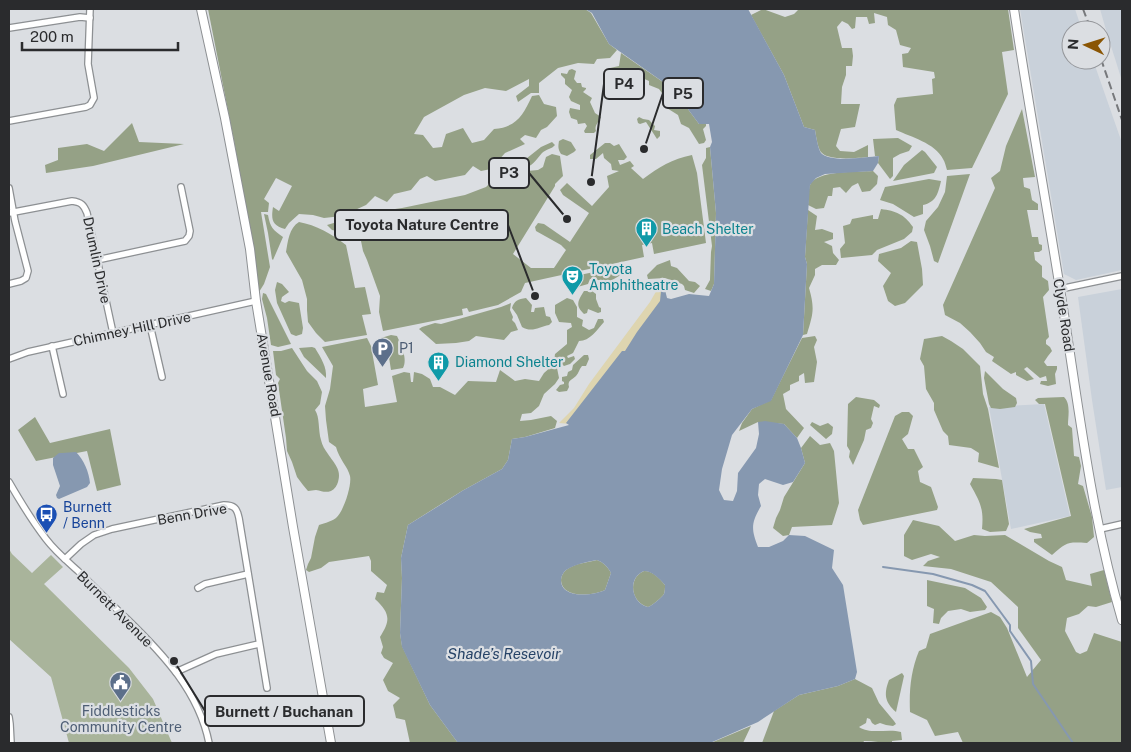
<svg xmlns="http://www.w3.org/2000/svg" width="1131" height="752" font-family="'Public Sans',sans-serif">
	<rect width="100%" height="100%" fill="#dbdee2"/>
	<g fill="#c9d1da">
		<path d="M1020,9H1075L1082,30H1071V60H1093L1122,143V270L1076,280L1064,274Z"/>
		<path d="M1100,9H1122V81L1106,30Z"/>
		<path d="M1122,289V487L1106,490L1092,400L1078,297Z"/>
		<path d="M1044,404L1070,516L1011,529L989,407Z"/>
	</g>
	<path fill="#a9b49b" d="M9,549L12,554L32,573L51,555L63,567L44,584L129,668L153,699L172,743H69L51,677L9,639Z"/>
	<g fill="#95a186">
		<path d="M208,9H585L591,13L609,44L617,50L610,58L597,59L594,64L578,63L558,68L539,83V93H531L518,102L516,96L529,86V79L506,91L485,88L464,95L424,117L414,134L423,135L433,148L442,147L446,134L463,128L472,143L484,140L494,129C517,127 523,115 532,96L539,95L544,104L556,107L557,116L547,127L541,130L536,138L525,135L520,139L525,144L505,153L491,169L481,171L473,166L465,175L435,181L427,176L420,179L411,190L394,194L387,202L375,196L366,205L342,216L324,218L313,215L299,214L289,223L285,229C272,225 271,220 273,207L279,211L292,186L276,178L264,199L269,203L268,212H261L270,267L264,284L259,292L235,146Z"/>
		<path d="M763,9L785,17L794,14L799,9H1008L1014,50L1002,52L1008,94L972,168L947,170C946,167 945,162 943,159C935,143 911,137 896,130L894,105L897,98L933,94L932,79L935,78L934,72L903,67L902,54L908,53L911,48L900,45L896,30L888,25L887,17L874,13L875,23L869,24L867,17H856L855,28L852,29L848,24L842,21L837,27L842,48H852L853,56L852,66H846V75L842,87L841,104H860L855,127L841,129L836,146L840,151L854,152L868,145V157C858,158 830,161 822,153C818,150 816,136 815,130L804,127L784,75L751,15Z"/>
		<path d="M621,53L673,89L699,124H706V126L703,129L706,140L704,143L699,144L689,128L681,124L678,115L662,105L664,96L659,89L649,85V81L640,77L639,84L645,90L641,100C638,95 636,88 628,89L623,85L631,82L624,77L618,78C614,74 610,74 607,71L610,68L619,66Z"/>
		<path d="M572,69L576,71L574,79L577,83H581L582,87L586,88V89L583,92L592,98L590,102L595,113L601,117C599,122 594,125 596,131L594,133H585L584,131L587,126L585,123L578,124L577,120L571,118L569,112L570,108L580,110V105L571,101L569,97L572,90L565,84V79L561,75V73L567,74L569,70Z"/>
		<path d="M1022,109L1035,177L1023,178L1024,187L1030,189L1032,200L1038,204V210H1027L1032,237H1038L1039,244L1042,245V250L1039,252H1034L1035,260L1042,266V277L1048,281L1049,290L1043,297L1049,337L1046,340V344L1050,347L1052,351L1048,356L1044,362L1047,366H1057V369L1055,374L1056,384L1048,386L1040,384L1041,381H1047L1046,376L1040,378L1027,367L1024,369L1034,379L1027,381L1016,375V372L1011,374L992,361L994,357L986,352L980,343L970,332L960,323L945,315L943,305L995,188L991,178L1000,171L1006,146Z"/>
		<path d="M639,117L643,119L649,120L655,126L654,130L660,131V136L657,139L646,122L640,124L638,123L637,119Z"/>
		<path d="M132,123L139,142L184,144L93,166L46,173L45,165L58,160V148L87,144L104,151Z"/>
		<path d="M898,138L912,146L909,151L900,154L893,158V176L890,179L878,163L879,156H875L873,139Z"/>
		<path d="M563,139L571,142L576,150L574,152L567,156L561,154C558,149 558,147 559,141Z"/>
		<path d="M552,142L555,145C552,149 546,149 542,153C535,161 529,172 517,166L541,147Z"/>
		<path d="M605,143H610L614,146L619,144L627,157L624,160H618L620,165L630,161L634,166L631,168L643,179C659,167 672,159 692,155L697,173L706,243L654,254L652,243L642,245L644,257L525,283L521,292L498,305L469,312L467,308L462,309L463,315L383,331L379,312L380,296L367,260L363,251L360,236L352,233V225L360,216L367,213L402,208L465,195L486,187L491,182L499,181L504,174L513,169L527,171L538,170L543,167L546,157L552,154L560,156L563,176L555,184V186L513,254L531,268H554L566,250L561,245L536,231L535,227L538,223L544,224L570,242L589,213L563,195L560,190L567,183L592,206L609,187L607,176L619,171L612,170L611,164L604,158L603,153L596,159H590V155Z"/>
		<path d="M710,147L716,213L714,284L711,291L705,289L710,280L711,252L712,246L702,165L706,158V148Z"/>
		<path d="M922,150L925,152L937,167L934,173L893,181L904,165Z"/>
		<path d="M873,171L878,176L877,184L870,191L862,192L858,183L852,186L846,193L840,187L833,188L832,196H828L824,208L816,209L808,205C809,199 808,191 810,185C816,170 858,172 873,171Z"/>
		<path d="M970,174L938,263L934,261L930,246L924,230L926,221L938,207L945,192L947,176Z"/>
		<path d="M929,179L941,181C938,194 936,202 923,205V214L914,217L893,204L880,200L885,187Z"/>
		<path d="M881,209C896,211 904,214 913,227L912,232L904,239L877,250L872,255L841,258L840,249L845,243L843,226L850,224L852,219L873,215V219H878Z"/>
		<path d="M808,210L817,216L815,230L822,229L833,233V239L824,242L832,246L833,253L839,260L836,265H822L815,269V275L809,288C815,309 813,314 807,334L803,335L807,264L805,257Z"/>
		<path d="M264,214L268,215C270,227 273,230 283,237L273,260L272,259L268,233Z"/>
		<path d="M299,222C316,225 332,234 346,245L355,288L365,287L371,314L362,315L367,335L325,342L316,333L308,322L307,310V299L302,280L286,252C288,241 289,228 299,222Z"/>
		<path d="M337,222L345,227L341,232L332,230L327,225Z"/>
		<path d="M911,241L917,242L922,269L923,285L905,303L895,306L888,301L883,286L891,273L878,261L879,254L901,248Z"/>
		<path d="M670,260L671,266L677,268L689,281L695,282L700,286L694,293L685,290L684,286L682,284L665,278L648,279L647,275L657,265Z"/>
		<path d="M628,265V268L625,272L621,273L619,276L607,283L595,279H590L588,284L574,288L568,284L565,278Z"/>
		<path d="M277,282L282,284L289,292L282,297L281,301L285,303L289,301L299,303L303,328L302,334L296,336L291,334L277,303L275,290Z"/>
		<path d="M584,291H592L596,294V299L599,307L601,308V312L598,313L588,309L587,313L584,314C575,305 578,301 584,291Z"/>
		<path d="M263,293L266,294L291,344L278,347L271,345L267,318L262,299Z"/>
		<path d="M526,298L532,305L531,312H534L535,308L544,307L546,316L550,317L552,322L549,325C539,327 532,333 522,327L517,315L512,308C514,301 518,299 526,298Z"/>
		<path d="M567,298L573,300L577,307V317L583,320L582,326L589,330L594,328L598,319H603L604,322C597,330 590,341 579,341L573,353L567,356L568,358L574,356L575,359L570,364L564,366L561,363L554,362L555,354L567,344V330L572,327L571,323L559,322L555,313V305Z"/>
		<path d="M511,303L510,310L513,317L512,320L515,323L518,330L511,332L504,340L476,336L469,341L456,343L436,344L419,329L422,327L435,323L441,324L473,315L501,307Z"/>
		<path d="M391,335L397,336C401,345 408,359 403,368L391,370L387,345L382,346L381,338Z"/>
		<path d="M815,336L817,340L814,347L817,362L814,382L805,383L804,373L799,376V381L790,385V390L783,394L786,409L804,428L797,438L784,424L758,422L739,431L742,423L752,409L771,400L802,338Z"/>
		<path d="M942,336L951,341L963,349L980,366L983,394L988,409L999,468L978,462L979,453L971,448L949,445L948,436L943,431L934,410V403L926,389L924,366L920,359L924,339Z"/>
		<path d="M367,338L371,346L378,385L363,389L365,407L397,402L392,376L404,372L410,373L411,382H413L414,372L422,374L430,379L433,387H440L455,395L468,381L496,382L500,370L515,381L525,379L539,381L544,373L552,366L557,368L559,378L555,384L544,394L539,406L531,413L522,414L520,421L531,420L551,416L557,421L555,428L525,437L512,439L508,460L502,469L462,491L408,525L401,558L402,578L400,633L402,646L430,705L458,743H410L405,720L396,718L393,705L400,698L388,691L383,680L393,663L384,658L381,653L383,647L380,637C391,620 390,613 375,599L377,592L384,593L387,585L371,571V561L369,556L329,562L321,568L309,572L306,570L308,564L311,558L315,537L319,525C325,523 333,521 337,517C344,510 352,485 350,476C348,467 339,459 336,447L329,442L326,420L325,406L330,389L333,366L322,347Z"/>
		<path d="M312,347L315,348C321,358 327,367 326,378L304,357L299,348Z"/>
		<path d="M292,348L307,371L317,381L322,392L320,404L315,410C320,417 318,430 321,440C322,445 325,450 328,454C334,463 342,470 338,482C337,485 335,489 331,491C325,493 322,491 316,490C313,490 311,491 308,491L303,485L297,477L292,462L287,451L286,438L278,383L280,379L276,375L273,351H281Z"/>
		<path d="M584,355H588L589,359L586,366H582C579,369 579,373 576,376C572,380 567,380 569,387L567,391L559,392L556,390L560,385L564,384V382L562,381V377L567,376L568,372L572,370L573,365Z"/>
		<path d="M985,371L1003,389L1016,398L1017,403L1015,407L1000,409L991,408L989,404L984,378Z"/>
		<path d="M856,397L874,400L880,405L879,408L874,406L871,419L873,423L871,428L866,430L864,440L853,465L849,457L850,451L847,446L848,404Z"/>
		<path d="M1064,397C1071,404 1068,416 1068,425L1072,428L1074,456L1079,457L1081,466L1078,484L1083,486L1092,517L1094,537L1087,543C1067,542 1067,542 1052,555L1034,542V539L1042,538L1041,534L1030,532L1024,529L1071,516L1045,404H1039L1035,400L1038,398Z"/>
		<path d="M902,412H909L913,416L908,434L902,439L908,449H914L923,467L918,471L920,482L931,487L938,507L937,510L863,525L860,520L858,510L895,416Z"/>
		<path d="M35,417L50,443L110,429L121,485L97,491L87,451L36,461L18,430Z"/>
		<path d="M812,422L820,426L828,423L833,427L832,434L826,439L810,425Z"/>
		<path d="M810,436L820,445L830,443L834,451L839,503L832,525L792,527L789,535L783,536L773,528L776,518L780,510L784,497L805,463L801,448Z"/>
		<path d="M973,478L996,479L1002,480L1009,524L1006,531L990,532L982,529C984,508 980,502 970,484Z"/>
		<path d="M913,520L939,526L955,541L974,535L985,536L1005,535L1049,561L1062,567L1066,580L1092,586L1090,574L1104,570L1112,602L1096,607L1088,606L1079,614L1067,618L1065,631L1076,652L1080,654L1087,651L1094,633L1122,642V743H963L958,732L935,736L927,720L910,712C909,690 911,670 919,651L926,648L930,634L991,612L1000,617L1007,628L1027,677L1041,660L1018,628V607L991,582L951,569L923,566L928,561L940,557L931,554L912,560L904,556V535Z"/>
		<path d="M597,560C603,562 608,567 611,573L605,590C593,596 562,599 561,580C561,576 563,573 566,570C575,563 586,563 597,560Z"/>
		<path d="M644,571C653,571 660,579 665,585C665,588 665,591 664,594C662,597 652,606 648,607C631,603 627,578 644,571Z"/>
		<path d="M927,580L965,588L981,598L987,607L985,610L970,612L961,609L948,611L941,618L939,624L933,623L934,609L927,606Z"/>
		<path d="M902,673L904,676L896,712C884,702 884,693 889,680Z"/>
		<path d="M855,679L872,688L879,703L894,721L896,724L893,726L886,725L880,723L875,725L872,723L870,719L867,718L866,723L859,727C871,735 888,728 901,732L902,740L892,741V743C882,743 874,741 864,741L863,743H762L774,711L799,695L838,686Z"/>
		<path d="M751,726L743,743H710L713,742Z"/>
	</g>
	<path fill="#ded5b0" d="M658,288H664L668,303L571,424L559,423L574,408L589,384L650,302Z"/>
	<g fill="#8698b0" fill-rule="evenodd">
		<path d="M585,9H748L784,75L804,127L815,130C816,136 818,149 821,153C830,163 867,157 879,156L878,163L873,171L825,174L816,178L810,185L805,257L807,264L803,335L771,401L752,409L732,435L722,469L719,490L724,500L733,501L737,491L738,473L756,448L759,434L758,422L765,421L784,424L797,438L801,448L805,463L793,482L783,485L765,479L759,484L758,495L761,506C751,523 751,529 758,547H769L783,541L789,535L805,536L834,550L832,568L843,585L857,672L855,679L838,686L799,695L758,722L710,743H458L430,705L402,647L400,633L402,578L401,558L408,525L445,502L462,491L502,469L508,460L512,439L525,437L569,425L566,423L622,351H625L637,332L660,301L661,291L665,290L667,298L671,299L689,294L709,296L714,284L716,213L710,147L712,142L709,124H699L673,89L609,44L592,13ZM597,560C603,562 608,567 611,573L605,590C593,596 561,599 561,580C561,576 563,573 566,570C575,564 587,562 597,560ZM644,571C652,571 660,579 665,585C665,588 665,591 664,594C662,597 652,606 648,607C631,603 627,578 644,571Z"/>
		<path d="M62,453L76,452C84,460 89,472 90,483L87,487L59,499L57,498L56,495L60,486L53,465V458L59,453Z"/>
	</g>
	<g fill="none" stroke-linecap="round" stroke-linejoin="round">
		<path stroke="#8698b0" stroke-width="2" d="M883,567L933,574L972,585L985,591L1010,625V631L1031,661L1033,684L1073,743"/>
		<defs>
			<g id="street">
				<path d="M9,28L80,17L90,18"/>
				<path d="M9,121L86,107L90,105L94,98L88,64L90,9"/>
				<path d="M9,188L15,221L28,271L26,278L21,281L9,284"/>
				<path d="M9,213L72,201C81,202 84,205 87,213L113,333"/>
				<path d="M97,260L185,241L189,236L190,231L181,187"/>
				<path d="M1060,289L1122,276"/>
				<path d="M150,325L162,377"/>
				<path d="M52,346L63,394"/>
				<path d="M9,359L28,352L256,301"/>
				<path d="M9,482C20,501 32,521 46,539C55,551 67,561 78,571C94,587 110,603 127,619C163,654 199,692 209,743"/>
				<path d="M1100,529L1122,524"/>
				<path d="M65,559L81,544L94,535L112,529L224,505C234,505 237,508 239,518L267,688"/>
				<path d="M198,588L205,584L248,574"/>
				<path d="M176,672L216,654L259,644"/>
				<path d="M9,717L10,724L11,743"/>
			</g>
			<g id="secondary">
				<path d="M201,9L225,118L250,249L256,301L293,527L331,743"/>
				<path d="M1014,9C1028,102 1045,195 1060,289C1078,400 1090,512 1122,620"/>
			</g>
		</defs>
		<use href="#street" stroke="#8d9093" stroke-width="8"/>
		<use href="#secondary" stroke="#8d9093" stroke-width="10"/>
		<use href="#street" stroke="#fff" stroke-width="5.5"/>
		<use href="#secondary" stroke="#fff" stroke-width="8"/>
		<g stroke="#77797c" stroke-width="2" stroke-dasharray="8 4" stroke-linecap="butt">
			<path d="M1083,9L1091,30"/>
			<path d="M1101,59L1122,120"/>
		</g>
	</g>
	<defs>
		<symbol id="building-pin" viewBox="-11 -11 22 30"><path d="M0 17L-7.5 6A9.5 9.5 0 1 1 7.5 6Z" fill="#0f9aa8" stroke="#dbdee2"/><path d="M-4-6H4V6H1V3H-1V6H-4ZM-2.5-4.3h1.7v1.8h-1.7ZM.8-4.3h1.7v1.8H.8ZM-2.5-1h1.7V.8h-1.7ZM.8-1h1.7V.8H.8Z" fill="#fff"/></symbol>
		<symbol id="theatre-pin" viewBox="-11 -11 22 30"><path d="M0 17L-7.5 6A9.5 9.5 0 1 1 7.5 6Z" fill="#0f9aa8" stroke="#dbdee2"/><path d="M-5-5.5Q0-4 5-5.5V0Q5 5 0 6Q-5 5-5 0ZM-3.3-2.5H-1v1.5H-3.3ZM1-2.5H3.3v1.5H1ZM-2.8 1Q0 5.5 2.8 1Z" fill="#fff"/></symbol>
		<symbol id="parking-pin" viewBox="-11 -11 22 30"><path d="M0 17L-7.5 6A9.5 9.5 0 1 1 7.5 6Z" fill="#5c6f8a" stroke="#dbdee2"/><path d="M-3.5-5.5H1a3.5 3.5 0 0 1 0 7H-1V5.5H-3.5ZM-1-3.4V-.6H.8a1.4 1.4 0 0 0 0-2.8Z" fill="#fff"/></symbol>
		<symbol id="bus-pin" viewBox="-11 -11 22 30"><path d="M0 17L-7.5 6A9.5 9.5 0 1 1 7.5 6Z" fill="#1a4fb4" stroke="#dbdee2"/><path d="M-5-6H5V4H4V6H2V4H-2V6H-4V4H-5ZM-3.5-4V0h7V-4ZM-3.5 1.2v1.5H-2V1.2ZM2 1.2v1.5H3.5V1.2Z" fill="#fff"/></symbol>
		<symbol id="civic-pin" viewBox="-11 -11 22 30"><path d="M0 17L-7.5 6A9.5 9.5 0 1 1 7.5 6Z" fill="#5c6f8a" stroke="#dbdee2"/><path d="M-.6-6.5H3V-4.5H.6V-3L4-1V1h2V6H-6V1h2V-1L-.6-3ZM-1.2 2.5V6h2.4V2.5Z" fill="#fff"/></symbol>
	</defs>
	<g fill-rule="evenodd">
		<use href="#building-pin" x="634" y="216" width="25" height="34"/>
		<use href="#theatre-pin" x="560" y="264" width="25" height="34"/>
		<use href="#parking-pin" x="370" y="336" width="25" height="34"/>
		<use href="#building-pin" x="426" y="350" width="25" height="34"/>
		<use href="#bus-pin" x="34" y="502" width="25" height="34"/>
		<use href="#civic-pin" x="108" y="670" width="25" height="34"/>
	</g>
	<g text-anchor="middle" stroke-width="4.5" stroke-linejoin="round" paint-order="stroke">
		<g font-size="14" fill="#0d838f" stroke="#dbdee2" text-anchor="start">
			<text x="662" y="234">Beach Shelter</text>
			<text x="589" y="274">Toyota<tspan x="589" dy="16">Amphitheatre</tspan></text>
			<text x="455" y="367">Diamond Shelter</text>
		</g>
		<g font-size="14" fill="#2a2b2d" stroke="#dbdee2">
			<text transform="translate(97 260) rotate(78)" y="5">Drumlin Drive</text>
			<text transform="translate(1064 315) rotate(81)" y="5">Clyde Road</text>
			<text transform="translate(132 329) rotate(-12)" y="5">Chimney Hill Drive</text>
			<text transform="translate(269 375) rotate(80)" y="5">Avenue Road</text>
			<text transform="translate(192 514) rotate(-10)" y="5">Benn Drive</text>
			<text transform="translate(115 609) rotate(45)" y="5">Burnett Avenue</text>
		</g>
		<g font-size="14" fill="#4e5e75" stroke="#dbdee2" text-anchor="start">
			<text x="399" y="353">P1</text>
			<text x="121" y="716" text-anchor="middle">Fiddlesticks<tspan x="121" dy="16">Community Centre</tspan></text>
		</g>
		<g font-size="14" fill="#164399" stroke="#dbdee2" text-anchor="start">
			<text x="63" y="512">Burnett<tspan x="63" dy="16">/ Benn</tspan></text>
		</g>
		<g font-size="15" font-style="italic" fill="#264367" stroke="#dbdee2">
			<text x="504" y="659">Shade’s Resevoir</text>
		</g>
	</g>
	<path fill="none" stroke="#2a2b2d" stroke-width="2" d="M591 182L604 84M644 149L663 93M567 219L529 173M535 296L508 225M174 661L205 711"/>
	<g fill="#2a2b2d" stroke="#dbdee2" stroke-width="2">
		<circle cx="591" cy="182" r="5"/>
		<circle cx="644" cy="149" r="5"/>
		<circle cx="567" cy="219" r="5"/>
		<circle cx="535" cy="296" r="5"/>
		<circle cx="174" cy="661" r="5"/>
	</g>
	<g fill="#dbdee2" stroke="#2a2b2d" stroke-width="2">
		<rect x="604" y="69" width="40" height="30" rx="5"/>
		<rect x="663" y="78" width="40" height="30" rx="5"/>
		<rect x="489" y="158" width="40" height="30" rx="5"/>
		<rect x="335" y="210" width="173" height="30" rx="5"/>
		<rect x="205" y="696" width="159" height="30" rx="5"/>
	</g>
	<g font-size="15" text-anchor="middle" font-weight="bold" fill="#2a2b2d">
		<text x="624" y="89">P4</text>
		<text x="683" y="99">P5</text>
		<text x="509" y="178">P3</text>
		<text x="422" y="230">Toyota Nature Centre</text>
		<text x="284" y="717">Burnett / Buchanan</text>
	</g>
	<rect width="1131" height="752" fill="none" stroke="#2a2b2d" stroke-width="20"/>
	<g transform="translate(1086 45) rotate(274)"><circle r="24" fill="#dbdee2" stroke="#94969a"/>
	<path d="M0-4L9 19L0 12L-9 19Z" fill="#8a5503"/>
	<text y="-8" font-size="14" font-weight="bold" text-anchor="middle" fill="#2a2b2d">N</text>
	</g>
	<path d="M22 42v8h156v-8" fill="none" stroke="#2a2b2d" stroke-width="2.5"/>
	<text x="30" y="42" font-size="15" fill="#2a2b2d" stroke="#dbdee2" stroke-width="4" paint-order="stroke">200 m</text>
</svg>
